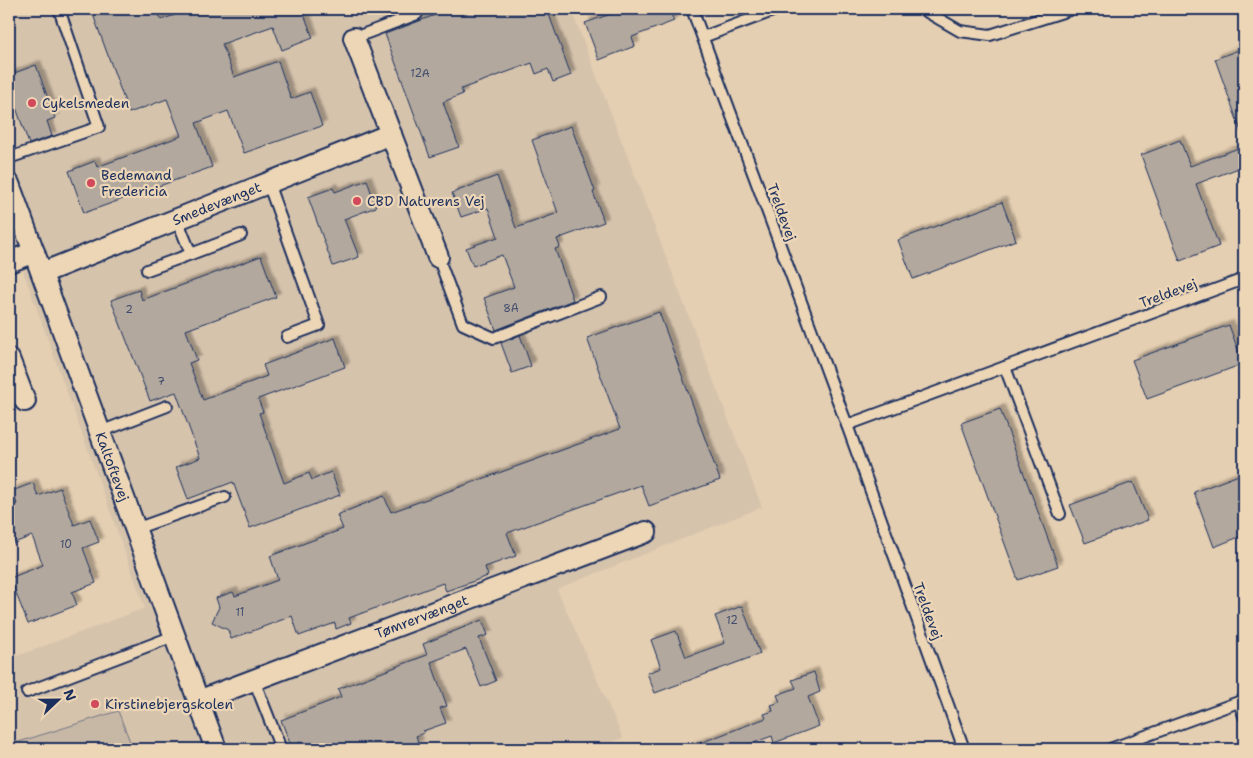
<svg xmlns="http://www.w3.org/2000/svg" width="1253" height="758" font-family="'Shantell Sans',sans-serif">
	<defs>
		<filter id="shadow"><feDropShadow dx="4.5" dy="-4.5" stdDeviation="1" flood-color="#0004"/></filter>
	</defs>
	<rect width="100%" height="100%" fill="#e5cfb2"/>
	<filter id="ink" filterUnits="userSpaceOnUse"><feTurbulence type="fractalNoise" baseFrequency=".02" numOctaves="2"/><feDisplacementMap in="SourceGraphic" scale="10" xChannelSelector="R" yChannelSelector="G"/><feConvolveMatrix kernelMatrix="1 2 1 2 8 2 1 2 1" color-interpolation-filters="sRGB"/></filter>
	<g filter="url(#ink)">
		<path fill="#d6c3ac" d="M9,9H571L762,507L557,589L623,738L593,749H9V659L145,608L9,232Z"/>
		<path fill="#c7b8a6" stroke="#717482" d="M118,711L133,749H9V745Z"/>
		<g fill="#b2a89d" stroke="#1b2f5e" filter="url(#shadow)">
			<path d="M91,9H157L161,20L191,9H314V11L304,14L313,38L282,50L273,26L222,44L234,77L278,61L291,99L310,92L322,126L244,153L228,111L196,123L212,167L84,213L69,171L95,161L97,167L181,136L167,99L129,113Z"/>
			<path d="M451,9H547L571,75L553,82L548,69L536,74L532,63L461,89L463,94L443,102L459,147L430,157L385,34Z"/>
			<path d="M625,9H669L674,21L632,37L635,46L599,60L585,23Z"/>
			<path d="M1244,48V133L1242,134L1215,59Z"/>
			<path d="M36,65L55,118L47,121L52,136L29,144L9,88V75Z"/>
			<path d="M571,126L595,191L593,192L604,222L557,239L560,247L555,249L573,300L496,330L484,298L514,287L502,255L473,266L466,248L498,237L488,208L461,217L452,193L497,176L516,228L558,213L532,140Z"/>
			<path d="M1180,140L1190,166L1244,146V166L1196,184L1219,246L1180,261L1141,155Z"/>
			<path d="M367,180L376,207L344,219L359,257L333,266L308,197L333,188L335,192Z"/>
			<path d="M1002,202L1016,240L913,279L898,240Z"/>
			<path d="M261,256L276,297L186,330L197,360L189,363L203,400L267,376L263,365L335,338L345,367L258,399L263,412L259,413L284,483L309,473L312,480L331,472L340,495L250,528L233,482L188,499L176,467L200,458L176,392L150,401L111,300L139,290L142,300Z"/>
			<path d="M659,312L720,480L649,506L641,485L507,533L516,556L485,567L488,576L446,591L443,583L349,618L351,623L336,629L335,623L299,636L292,616L231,639L228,630L212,622L219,607L216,598L233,592L235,596L278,580L270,556L343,529L337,515L384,496L391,512L620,429L587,338Z"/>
			<path d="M1229,325L1243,364L1147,399L1132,360Z"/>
			<path d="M520,335L531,366L512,373L501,343Z"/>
			<path d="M1000,409L1058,566L1018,580L961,423Z"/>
			<path d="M1244,473V535L1214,547L1194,492Z"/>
			<path d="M1133,482L1148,520L1085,543L1070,505Z"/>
			<path d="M33,483L38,496L60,488L74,525L90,519L99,542L83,548L96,583L72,592L77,605L28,624L10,578L43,565L32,536L9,545V507L17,504L12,491Z"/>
			<path d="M742,606L760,654L655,693L647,673L661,668L651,640L676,631L686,657L725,643L715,616Z"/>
			<path d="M482,620L488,635L479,638L496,681L481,687L466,649L431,662L447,706L440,708L446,723L423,731L424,733L416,736L419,744L406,749H395L393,744L380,749H304L301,742L291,746L281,720L341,697L338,689L427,655L423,644Z"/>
			<path d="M814,672L820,692L808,697L819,726L774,743L772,736L737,749H687V748L766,718L764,714L773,711L771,705L780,702L777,695L796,688L792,680Z"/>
		</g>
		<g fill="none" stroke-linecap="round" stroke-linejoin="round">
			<defs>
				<g id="service">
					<path d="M692,9L847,425L964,749"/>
					<path d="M922,9L960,31L990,35L1069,10"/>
					<path d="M703,37L778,9"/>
					<path d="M354,38L417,14L415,9"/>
					<path d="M9,158L99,127L59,9"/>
					<path d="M268,183L319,325L287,337"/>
					<path d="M177,219L191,254L241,235"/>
					<path d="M438,257L463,324L494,338L601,297"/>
					<path d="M147,270L191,254"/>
					<path d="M1005,367L1060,514"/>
					<path d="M847,425L1244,279"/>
					<path d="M100,432L167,406"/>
					<path d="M135,529L225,497"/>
					<path d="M254,680L281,749"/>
					<path d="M27,692L174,636"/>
					<path d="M1239,702L1244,716"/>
					<path d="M1110,749L1244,700"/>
				</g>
				<g id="minor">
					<path d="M354,38L438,257"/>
					<path id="s1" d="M9,184L216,749"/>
					<path d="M9,262L34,252"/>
					<path id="s2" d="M42,273L391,134"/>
					<path d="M9,359L25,401"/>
					<path id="s3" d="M198,701L646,532"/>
				</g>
			</defs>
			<use href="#service" stroke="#1b2f5e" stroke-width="14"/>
			<use href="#minor" stroke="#1b2f5e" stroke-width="24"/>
			<use href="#service" stroke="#edd6b6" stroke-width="10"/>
			<use href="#minor" stroke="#edd6b6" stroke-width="20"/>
		</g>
	</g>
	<g fill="#d1495b" stroke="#edd6b6" stroke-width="2">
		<circle cx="32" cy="103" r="5"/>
		<circle cx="91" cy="183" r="5"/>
		<circle cx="357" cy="201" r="5"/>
		<circle cx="95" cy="704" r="5"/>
	</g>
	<g text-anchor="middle" stroke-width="4.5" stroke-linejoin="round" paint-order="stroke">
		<g font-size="11" fill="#414d6e">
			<text x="420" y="77">12A</text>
			<text x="511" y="312">8A</text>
			<text x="129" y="313">2</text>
			<text x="161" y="385">7</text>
			<text x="66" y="548">10</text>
			<text x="240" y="616">11</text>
			<text x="732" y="624">12</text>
		</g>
		<g font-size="14" fill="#1b2f5e" stroke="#edd6b6" text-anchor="start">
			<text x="42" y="108">Cykelsmeden</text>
			<text x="101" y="180">Bedemand<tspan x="101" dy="16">Fredericia</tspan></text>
			<text x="367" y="206">CBD Naturens Vej</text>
			<text x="105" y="709">Kirstinebjergskolen</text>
		</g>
		<g font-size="14" fill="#1b2f5e" stroke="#edd6b6">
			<text dy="5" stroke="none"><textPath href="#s2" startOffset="188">Smedevænget</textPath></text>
			<text transform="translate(782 212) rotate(70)" y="5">Treldevej</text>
			<text transform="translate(1168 293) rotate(-20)" y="5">Treldevej</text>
			<text dy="5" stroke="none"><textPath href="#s1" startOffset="301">Kaltoftevej</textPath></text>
			<text transform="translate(928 611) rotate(70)" y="5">Treldevej</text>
			<text dy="5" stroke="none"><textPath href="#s3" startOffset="239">Tømrervænget</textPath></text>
		</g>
	</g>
	<rect width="1253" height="758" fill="none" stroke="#edd6b6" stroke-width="30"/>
	<rect x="15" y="15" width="1223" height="728" fill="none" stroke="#1b2f5e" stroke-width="2" filter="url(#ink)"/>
	<g transform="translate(58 700) rotate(68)" stroke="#edd6b6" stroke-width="4" paint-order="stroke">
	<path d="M0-4L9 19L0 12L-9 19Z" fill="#1b2f5e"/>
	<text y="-8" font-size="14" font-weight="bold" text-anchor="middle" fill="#1b2f5e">N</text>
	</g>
</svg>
